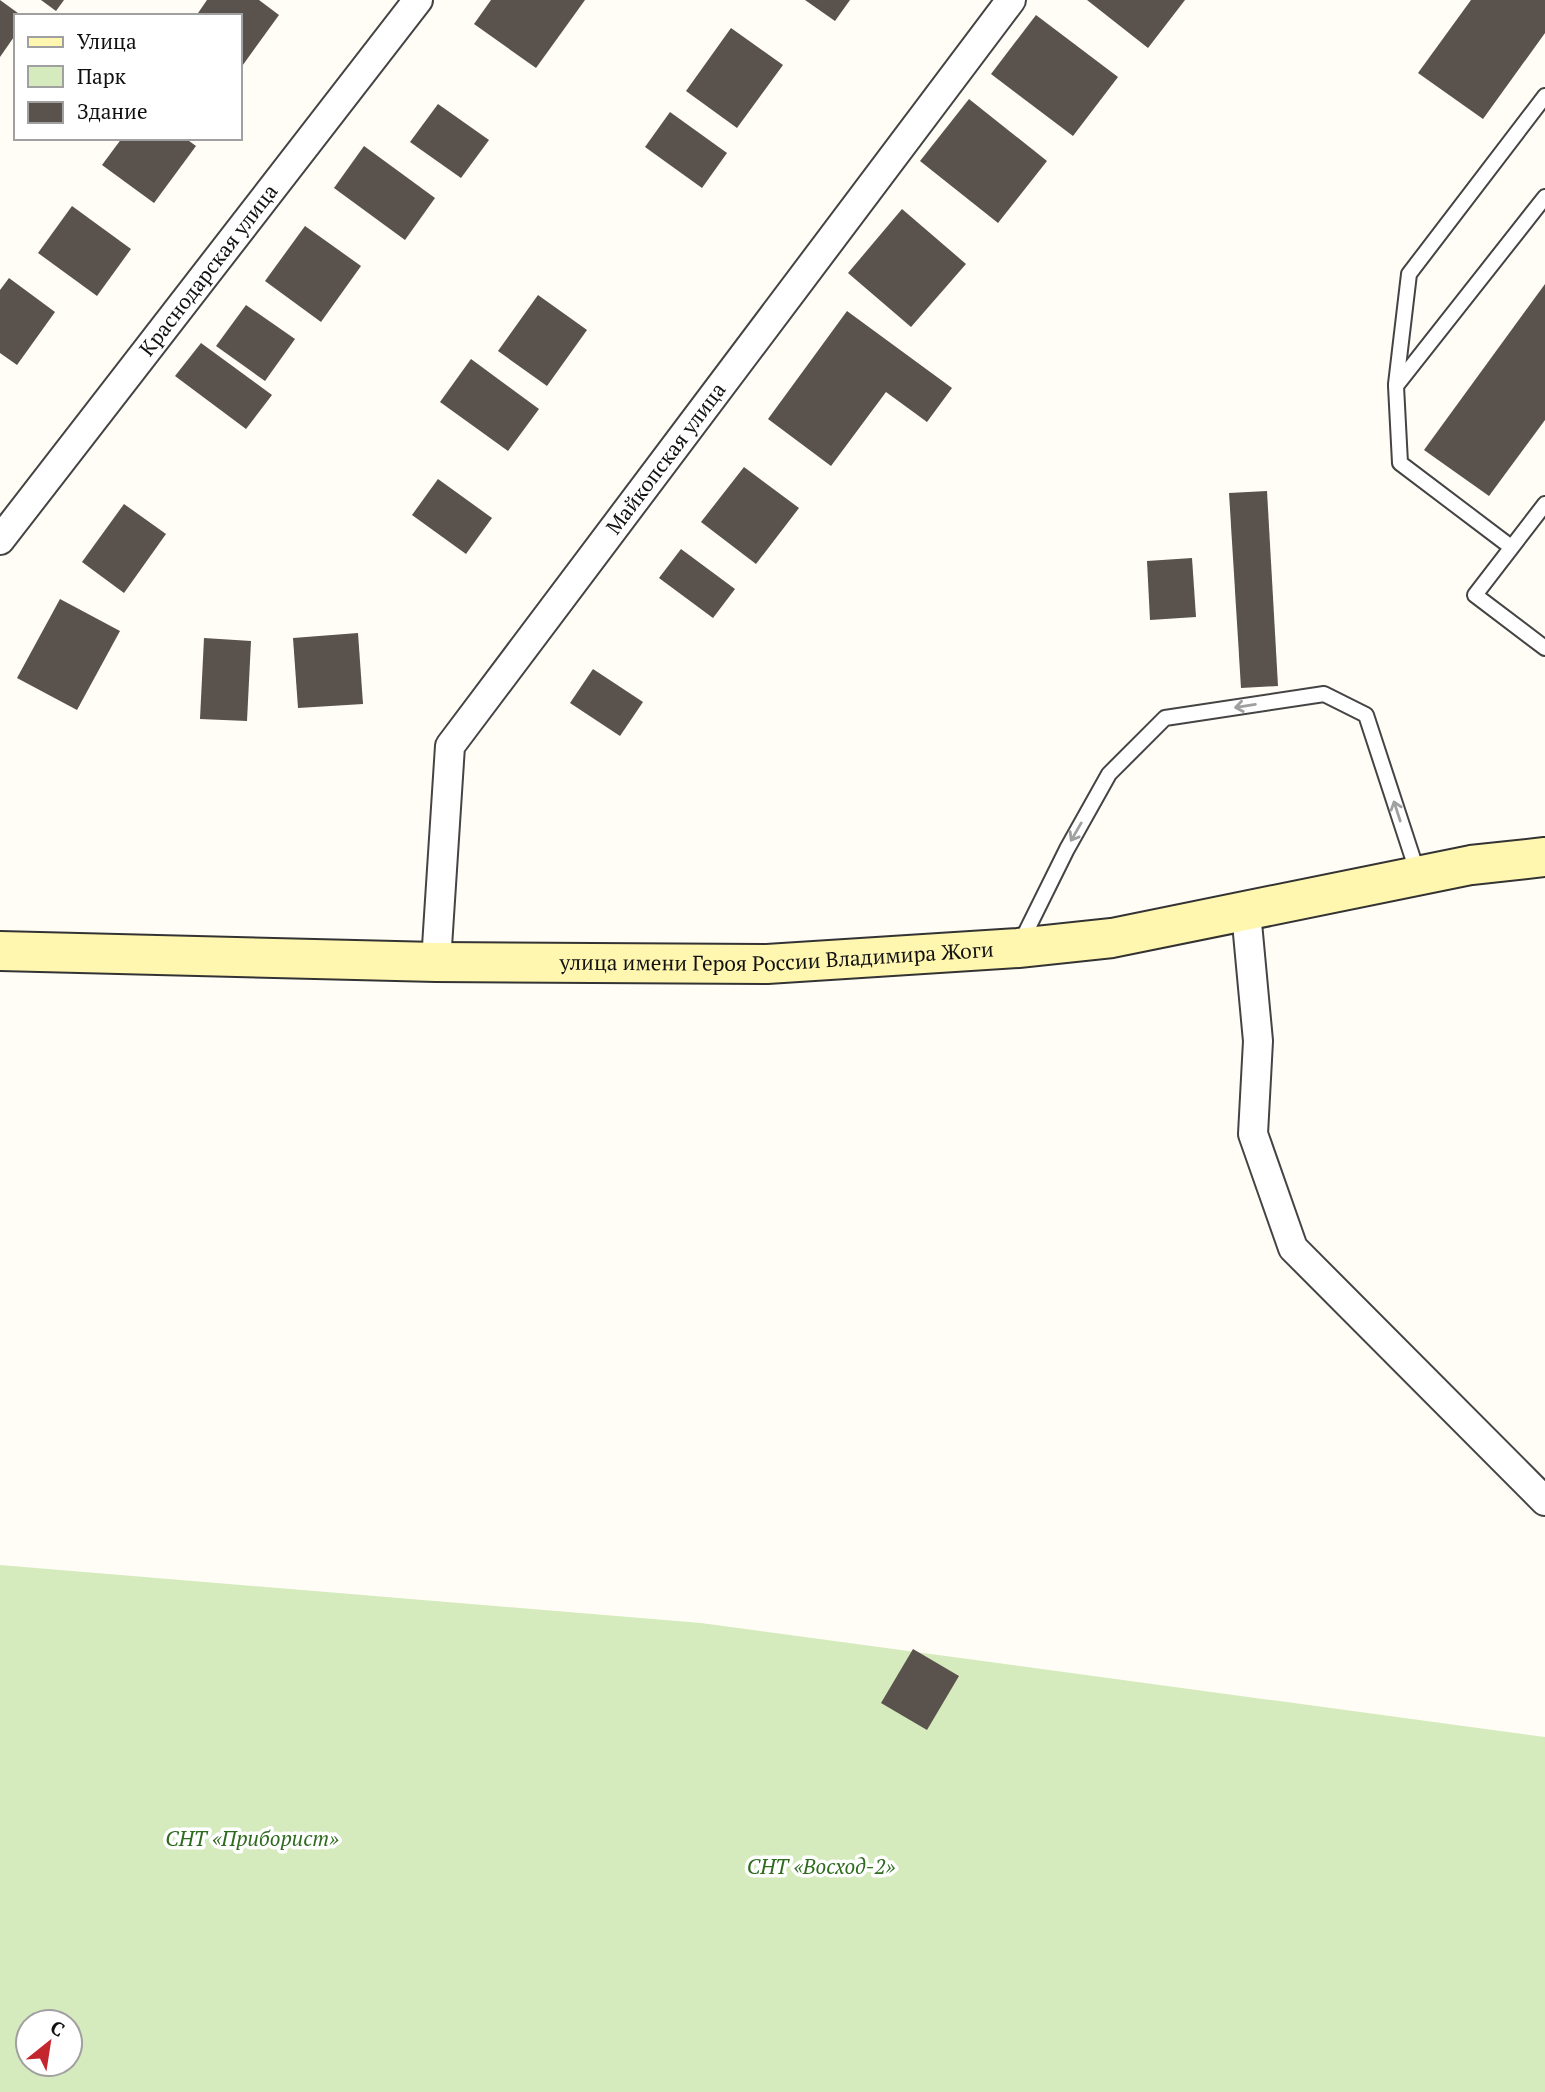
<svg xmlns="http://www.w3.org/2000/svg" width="1545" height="2092" font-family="'PT Serif',serif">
	<rect width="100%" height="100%" fill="#fffdf5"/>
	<path fill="#d5ebbd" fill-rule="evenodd" d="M0,1565L701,1623L1545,1737V2092H0ZM28,2022H70V2064H28Z"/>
	<g fill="#5a524d">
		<path d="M0,0L22,16H16V34L0,57Z"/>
		<path d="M41,0H64L56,11Z"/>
		<path d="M207,0H259L279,15L240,69V16H196Z"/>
		<path d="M491,0H585L536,68L474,24Z"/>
		<path d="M805,0H850L835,21Z"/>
		<path d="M1087,0H1185L1148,48Z"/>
		<path d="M1471,0H1545V33L1483,119L1418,73Z"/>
		<path d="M1036,15L1118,77L1073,136L991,74Z"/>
		<path d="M731,28L783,65L737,128L686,91Z"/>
		<path d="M969,99L1047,161L998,223L920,161Z"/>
		<path d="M438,104L489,140L461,178L410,142Z"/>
		<path d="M670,112L727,153L702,188L645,147Z"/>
		<path d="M122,138H185L196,146L154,203L102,165Z"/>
		<path d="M364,146L435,198L405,240L334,188Z"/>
		<path d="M72,206L131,249L97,296L38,253Z"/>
		<path d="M902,209L966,264L911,327L848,273Z"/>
		<path d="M305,226L361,266L321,322L265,281Z"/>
		<path d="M9,278L55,312L17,365L0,353V290Z"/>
		<path d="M1545,284V420L1489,496L1424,450Z"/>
		<path d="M538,295L587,330L547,386L498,351Z"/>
		<path d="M246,305L295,339L265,381L216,346Z"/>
		<path d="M847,311L952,388L927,422L886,392L831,466L768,419Z"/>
		<path d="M201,343L272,395L246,429L175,376Z"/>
		<path d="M471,359L539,409L508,451L440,402Z"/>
		<path d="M744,467L799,508L756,564L701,522Z"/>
		<path d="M438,479L492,518L466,554L412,515Z"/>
		<path d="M1267,491L1278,686L1241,688L1229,493Z"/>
		<path d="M124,504L166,534L124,593L82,562Z"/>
		<path d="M681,549L735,589L713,618L659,578Z"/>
		<path d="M1192,558L1196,617L1150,620L1147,561Z"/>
		<path d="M60,599L120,631L77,710L17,678Z"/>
		<path d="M358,633L363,704L298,708L293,638Z"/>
		<path d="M204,638L251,641L247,721L200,719Z"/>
		<path d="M593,669L643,702L620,736L570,703Z"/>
		<path d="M913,1649L959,1676L927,1730L881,1703Z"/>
	</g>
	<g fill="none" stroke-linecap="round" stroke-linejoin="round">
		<defs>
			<g id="service">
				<path d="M1396,384L1409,274L1545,96"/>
				<path d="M1545,504L1475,595L1545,648"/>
				<path d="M1511,547L1400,463L1396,386L1545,197"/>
				<path d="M1021,942L1067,849L1109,774L1165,718L1324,694L1366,715L1418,874"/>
			</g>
			<g id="minor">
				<path id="s1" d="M0,540L418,0"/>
				<path d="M1246,912L1258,1041L1253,1134L1293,1248L1545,1501"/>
				<path id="s2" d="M436,962L450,746L1011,0"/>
			</g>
			<g id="secondary">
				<path id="s3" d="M0,951L436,962L767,964L1018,948L1112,938L1471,865L1545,857"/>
			</g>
		</defs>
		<use href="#service" stroke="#444" stroke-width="18"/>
		<use href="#minor" stroke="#444" stroke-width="32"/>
		<use href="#secondary" stroke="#333" stroke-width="42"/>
		<use href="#service" stroke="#fff" stroke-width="14"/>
		<use href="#minor" stroke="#fff" stroke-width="28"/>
		<use href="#secondary" stroke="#fff6b0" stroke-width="38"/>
	</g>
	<defs><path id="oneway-shaft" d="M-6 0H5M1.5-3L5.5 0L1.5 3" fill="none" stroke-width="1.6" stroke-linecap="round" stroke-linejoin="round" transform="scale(1.75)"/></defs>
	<g stroke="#a0a0a0">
		<use href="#oneway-shaft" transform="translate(1245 706) rotate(171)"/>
		<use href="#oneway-shaft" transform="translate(1397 811) rotate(-108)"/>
		<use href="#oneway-shaft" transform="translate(1076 832) rotate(120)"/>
	</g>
	<g text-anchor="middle" stroke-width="7" stroke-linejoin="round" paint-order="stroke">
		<g font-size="21" fill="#111" stroke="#fff">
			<text dy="7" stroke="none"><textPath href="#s1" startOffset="341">Краснодарская улица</textPath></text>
			<text dy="7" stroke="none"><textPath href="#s2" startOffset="576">Майкопская улица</textPath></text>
			<text dy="7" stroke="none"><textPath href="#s3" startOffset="777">улица имени Героя России Владимира Жоги</textPath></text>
		</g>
		<g font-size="21" font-style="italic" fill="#2f6b1f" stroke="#fff">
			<text x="252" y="1846">СНТ «Приборист»</text>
			<text x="821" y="1874">СНТ «Восход-2»</text>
		</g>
	</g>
	<rect x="14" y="14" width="228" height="126" fill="#ffffff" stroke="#a0a0a0" stroke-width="2"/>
	<rect x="28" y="37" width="35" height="10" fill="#fff6b0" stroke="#a0a0a0" stroke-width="2"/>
	<text x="77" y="49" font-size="21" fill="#111111">Улица</text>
	<rect x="28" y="66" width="35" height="21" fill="#d5ebbd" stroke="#a0a0a0" stroke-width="2"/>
	<text x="77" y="84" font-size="21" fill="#111111">Парк</text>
	<rect x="28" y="102" width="35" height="21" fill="#5a524d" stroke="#a0a0a0" stroke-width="2"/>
	<text x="77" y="119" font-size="21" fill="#111111">Здание</text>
	<g transform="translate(49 2043) rotate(30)"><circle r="33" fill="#ffffff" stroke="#a0a0a0" stroke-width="2"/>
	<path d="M0-5L12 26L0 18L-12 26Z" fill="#c4262e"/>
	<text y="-10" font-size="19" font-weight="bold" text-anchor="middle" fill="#111111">С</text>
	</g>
</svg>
